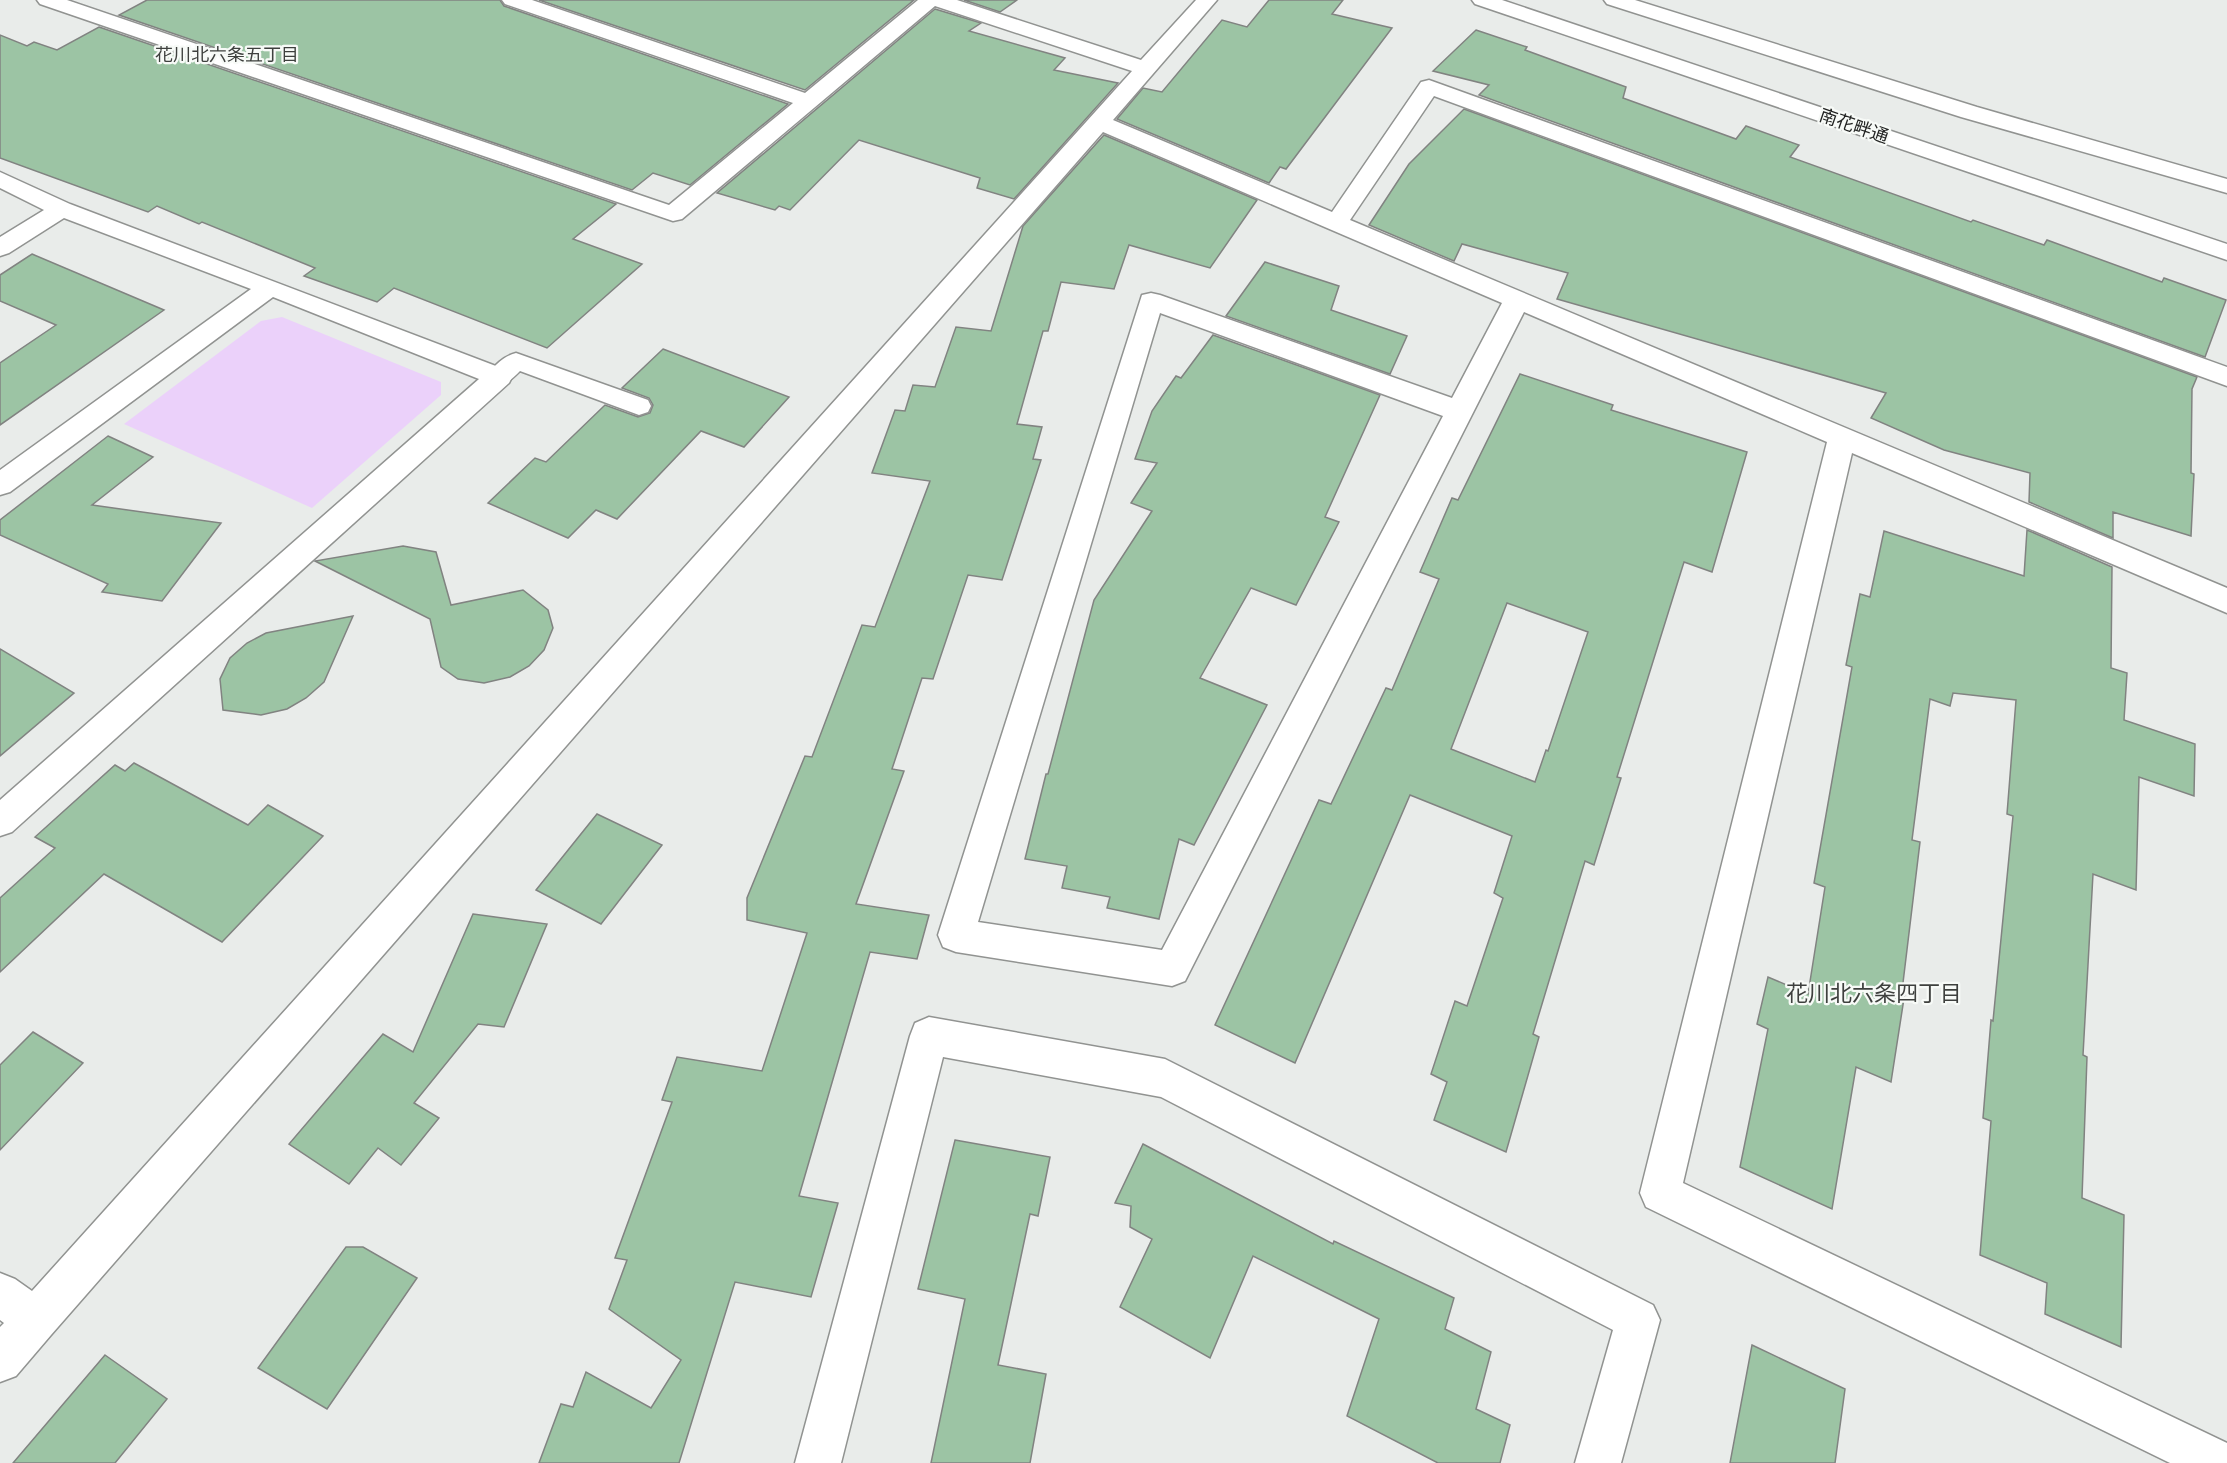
<svg xmlns="http://www.w3.org/2000/svg" width="2227" height="1463" font-family="'Crimson Pro','Noto Sans JP',serif">
	<rect width="100%" height="100%" fill="#e9ecea"/>
	<path fill="#ebd1fa" d="M282,317L441,382V395L312,508L124,424L261,321Z"/>
	<g fill="#9cc4a4" stroke="#818381" stroke-width="1.5" fill-rule="evenodd">
		<path d="M147,0H500L504,6L788,104L690,185L653,173L632,190L119,15Z"/>
		<path d="M539,0H914L805,90Z"/>
		<path d="M964,0H1017L1000,12Z"/>
		<path d="M1269,0H1343L1332,14L1392,28L1286,169L1280,167L1269,183L1117,119L1143,88L1162,92L1222,20L1247,27Z"/>
		<path d="M935,9L981,23L969,31L1065,58L1054,70L1118,83L1014,199L977,188L980,178L859,140L790,210L779,206L775,210L717,193Z"/>
		<path d="M99,27L616,204L573,239L642,264L547,348L394,288L377,302L304,276L315,268L202,222L199,224L157,206L148,212L0,158V35L27,46L34,42L57,50Z"/>
		<path d="M1476,30L1527,47L1525,50L1626,87L1623,98L1736,139L1746,126L1799,145L1790,157L1971,222L1973,220L2044,245L2047,240L2162,282L2164,278L2226,300L2205,357L1479,95L1489,85L1433,71Z"/>
		<path d="M1464,109L2197,377L2192,389L2191,473L2194,474L2191,536L2113,512V538L2029,502L2030,473L1944,450L1871,418L1886,393L1557,299L1568,273L1462,244L1454,261L1369,225L1409,164Z"/>
		<path d="M1104,135L1257,200L1210,268L1129,245L1114,289L1061,282L1048,331H1043L1017,424L1042,427L1033,459L1041,460L1002,580L968,575L933,679L922,678L892,769L904,771L856,904L929,915L917,959L870,952L799,1196L838,1203L811,1297L735,1282L679,1463H539L561,1404L573,1407L586,1372L651,1408L681,1360L609,1309L627,1260L615,1258L672,1102L662,1100L677,1057L762,1071L807,933L747,920V898L805,756L812,757L862,625L875,627L930,481L872,473L895,410L905,411L913,385L935,387L956,327L991,331L1023,226Z"/>
		<path d="M32,254L164,310L0,425V363L56,325L0,301V275Z"/>
		<path d="M1265,262L1339,286L1331,310L1407,336L1390,374L1226,316Z"/>
		<path d="M1213,335L1380,395L1325,517L1339,522L1296,605L1251,588L1200,678L1267,705L1194,845L1179,839L1159,919L1107,908L1110,897L1062,888L1067,866L1025,859L1046,774H1048L1094,600L1152,511L1131,503L1157,463L1135,459L1152,411L1176,376L1181,378Z"/>
		<path d="M663,349L789,397L744,447L701,431L617,519L596,510L568,538L488,503L535,458L546,462L605,405L638,417L650,413L653,405L649,398L622,388Z"/>
		<path d="M1520,374L1613,405L1611,410L1747,452L1712,572L1684,562L1617,777L1621,778L1594,865L1585,861L1533,1034L1539,1037L1506,1152L1434,1120L1447,1082L1431,1074L1455,1001L1467,1006L1503,898L1494,893L1512,836L1410,795L1295,1063L1215,1025L1319,800L1331,804L1386,688L1392,690L1439,579L1420,572L1452,498L1458,500ZM1507,603L1588,632L1548,751L1546,750L1535,782L1451,749Z"/>
		<path d="M108,436L153,457L92,505L221,523L162,601L102,592L108,584L0,535V520Z"/>
		<path d="M2027,530L2112,567L2111,668L2127,673L2124,720L2195,744L2194,796L2139,777L2136,890L2093,874L2083,1055L2087,1057L2082,1198L2124,1215L2121,1347L2045,1314L2047,1283L1980,1255L1991,1121L1983,1118L1991,1020L1993,1021L2013,816L2007,814L2016,700L1953,693L1950,706L1930,699L1912,840L1920,842L1902,991L1905,992L1891,1082L1856,1067L1832,1209L1740,1167L1768,1029L1757,1024L1768,977L1808,994L1825,887L1814,883L1852,667L1846,665L1860,594L1870,597L1884,531L2024,576Z"/>
		<path d="M403,546L436,552L451,605L523,590L548,610L553,628L544,650L529,666L510,677L484,683L458,679L441,667L430,619L315,561Z"/>
		<path d="M353,616L324,682L306,698L287,709L261,715L223,710L220,679L230,658L247,643L266,633Z"/>
		<path d="M0,649L74,693L0,756Z"/>
		<path d="M134,763L248,825L268,805L323,836L222,942L104,874L0,972V898L55,848L35,837L115,765L125,771Z"/>
		<path d="M597,814L662,845L601,924L536,890Z"/>
		<path d="M473,914L547,924L504,1027L478,1024L414,1103L439,1118L401,1165L378,1148L349,1184L289,1144L383,1034L413,1052Z"/>
		<path d="M33,1032L83,1063L0,1150V1065Z"/>
		<path d="M955,1140L1050,1157L1038,1216L1030,1214L998,1365L1046,1374L1030,1463H931L965,1299L918,1289Z"/>
		<path d="M1143,1144L1333,1244L1334,1241L1454,1298L1445,1329L1491,1352L1476,1409L1510,1425L1500,1463H1438L1347,1416L1379,1319L1253,1256L1210,1358L1120,1307L1152,1239L1130,1227L1131,1206L1115,1203Z"/>
		<path d="M346,1247H363L417,1278L327,1409L258,1368Z"/>
		<path d="M1752,1345L1845,1389L1835,1463H1730Z"/>
		<path d="M105,1355L167,1399L115,1463H13Z"/>
	</g>
	<g fill="none" stroke-linecap="round" stroke-linejoin="round">
		<defs>
			<path id="service" d="M516,353L648,400L651,406L648,412L639,415L520,371C510,381 504,387 490,383L487,377C493,366 504,356 516,353Z"/>
			<g id="minor">
				<path d="M37,0H67L669,205L793,103L505,4L502,0H532L805,93L918,0H957L1141,60L1196,0H1217L1113,120L1332,212L1421,82L1429,80L2227,367V386L1434,96L1350,220L2227,588V613L1852,453L1683,1183L2227,1443V1463H2170L1646,1207L1640,1193L1827,442L1524,312L1185,981L1172,986L956,952L943,947L938,935L1142,295L1151,293L1160,295L1452,398L1502,303L1103,132L51,1335L16,1376L0,1382V1327L4,1323L0,1320V1273L15,1279L32,1291L1132,71L935,6L682,219L673,221L40,4ZM1160,313L1443,416L1162,950L978,922Z"/>
				<path d="M1604,0H1635L1977,107L2227,179V193L1961,117L1607,4Z"/>
				<path d="M0,172L70,204L509,371L512,377L509,383L12,832L0,836V800L479,379L273,297L10,492L0,495V470L251,289L64,218L9,253L0,256V237L44,210L0,188Z"/>
				<path d="M929,1017L1165,1059L1653,1305L1660,1320L1621,1463H1575L1613,1330L1161,1097L943,1057L841,1463H795L910,1036L915,1023Z"/>
			</g>
			<path id="tertiary" d="M1472,0H1502L2227,244V260L1475,4Z"/>
		</defs>
		<use href="#service" stroke="#919391" stroke-width="3"/>
		<use href="#minor" stroke="#919391" stroke-width="3"/>
		<use href="#tertiary" stroke="#919391" stroke-width="3"/>
		<use href="#service" fill="#fff" fill-rule="evenodd"/>
		<use href="#minor" fill="#fff" fill-rule="evenodd"/>
		<use href="#tertiary" fill="#fff" fill-rule="evenodd"/>
	</g>
	<g text-anchor="middle" stroke-width="4.5" stroke-linejoin="round" paint-order="stroke">
		<g font-size="18" fill="#3e403e" stroke="#f7faf7">
			<text x="227" y="61">花川北六条五丁目</text>
		</g>
		<g font-size="18" fill="#232423" stroke="#f7faf7">
			<text transform="translate(1854 126) rotate(19)" y="6">南花畔通</text>
		</g>
		<g font-size="22" fill="#3e403e" stroke="#f7faf7">
			<text x="1874" y="1001">花川北六条四丁目</text>
		</g>
	</g>
</svg>
